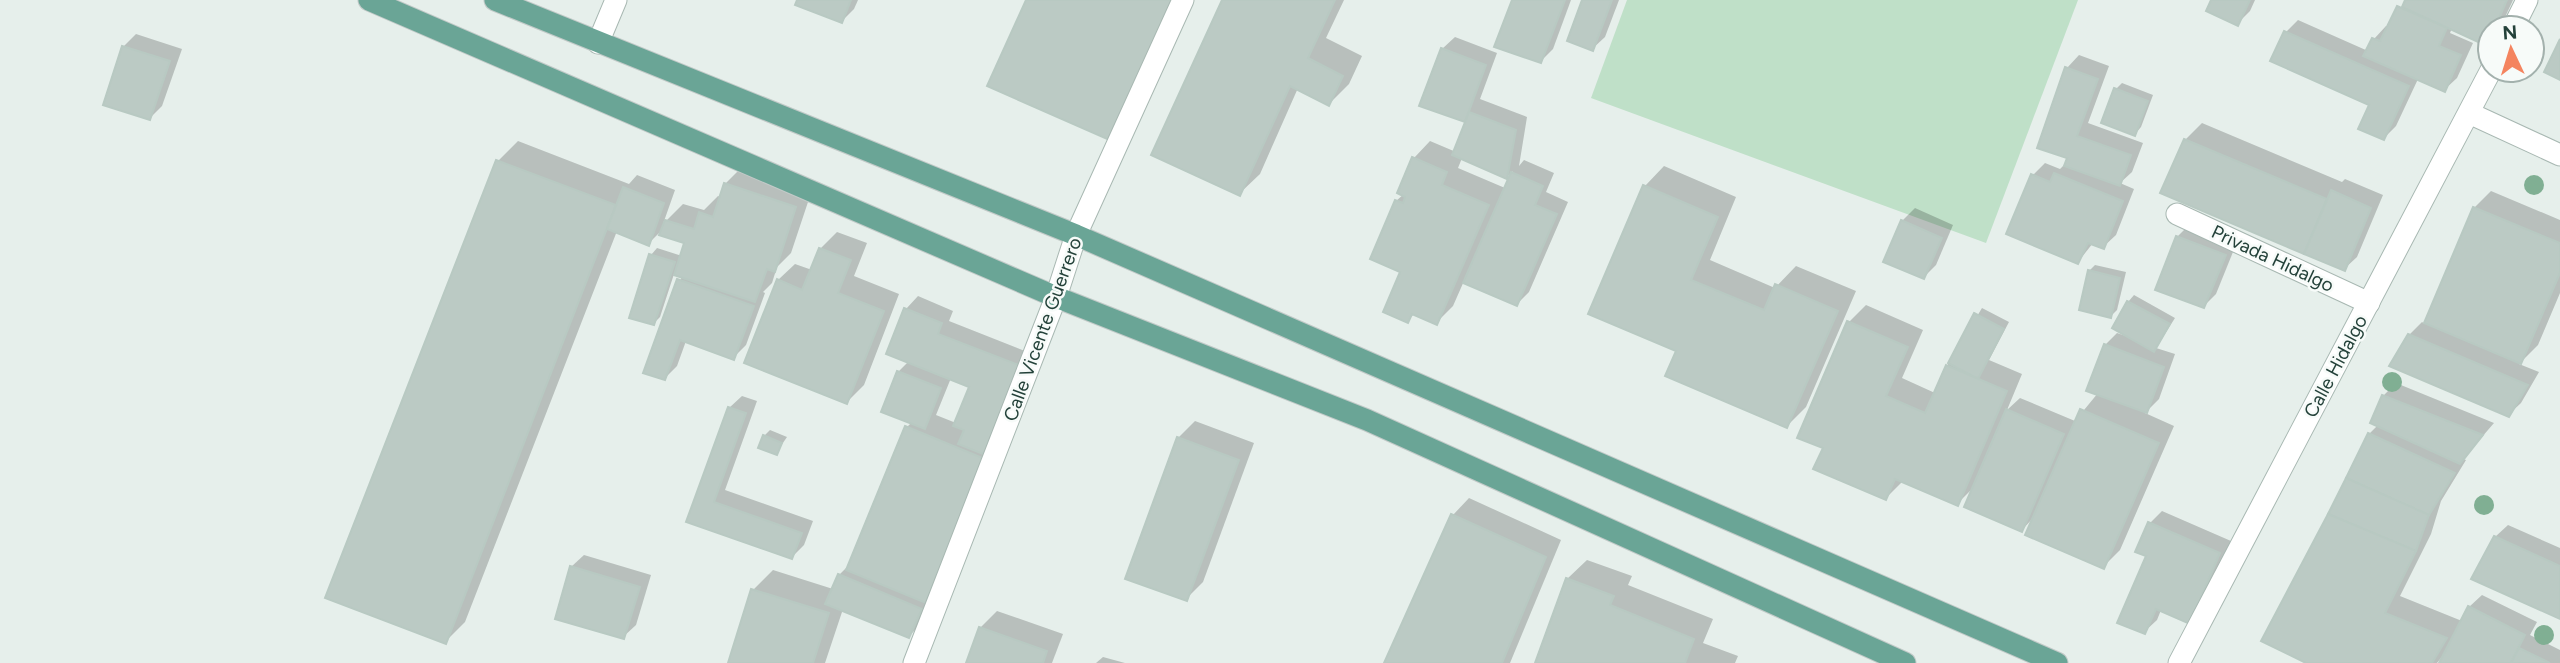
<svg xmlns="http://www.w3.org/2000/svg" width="2560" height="663" font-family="Figtree,sans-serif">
	<rect width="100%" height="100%" fill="#e6efeb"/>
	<path fill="#bfe0c8" d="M1627,0H2078L1986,243L1591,98Z"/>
	<g fill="#0003" fill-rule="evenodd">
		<path d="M799,0H858L854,9L842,21Z"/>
		<path d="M1224,0H1344L1326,38L1362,56L1349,84L1329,104L1298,88L1260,174L1240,193Z"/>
		<path d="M1514,0H1571L1553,49L1541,61Z"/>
		<path d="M1583,0H1619L1605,37L1592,49Z"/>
		<path d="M2213,0H2255L2250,11L2237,24Z"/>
		<path d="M2406,0H2513L2500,28H2490V40L2487,44L2452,28L2450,33L2473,43L2457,78L2444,90L2418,79L2396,126L2384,138L2371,105L2286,32L2298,20L2368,51L2374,39L2386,26L2389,27Z"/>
		<path d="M136,34L182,49L162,106L150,118L105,104L124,46Z"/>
		<path d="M1455,37L1497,53L1480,99L1527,117L1519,166L1524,160L1554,173L1546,192L1568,202L1529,292L1517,304L1464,281L1453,306L1436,323L1415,313L1408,320L1396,201L1404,194L1414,158L1430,141L1456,152L1468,121L1422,105L1442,49ZM1462,158L1507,177L1513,171L1505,188L1458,168Z"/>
		<path d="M2079,55L2109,66L2088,123L2143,143L2132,172L2120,183L2134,189L2116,235L2103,247L2093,243L2078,262L2033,175L2045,163L2060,169L2067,162V68Z"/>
		<path d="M2122,83L2153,95L2141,127L2135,134L2116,89Z"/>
		<path d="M2202,123L2342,182L2345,179L2383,195L2357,257L2344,269L2162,192L2185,140Z"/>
		<path d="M518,141L629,184L637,175L675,190L663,224L683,204L704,210L718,196L721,197L725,184L742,167L812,190L791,253L777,267L772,283L763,292L765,293L746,345L733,358L686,341L677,366L665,378L646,371L682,276L674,274L660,317L654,323L651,255L657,248L682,256L686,242L663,229L648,244L617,231L465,622L445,642L328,597L498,161Z"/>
		<path d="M1664,166L1736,197L1710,260L1775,288L1796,266L1856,291L1806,407L1787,426L1678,350L1645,186Z"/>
		<path d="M2491,191L2560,220V293L2538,345L2519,364L2539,372L2521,403L2508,415L2409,335L2422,322L2425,324L2474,208Z"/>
		<path d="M1915,208L1953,225L1936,265L1924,277L1902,221Z"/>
		<path d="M2190,224L2237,242L2216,294L2204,306L2177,237Z"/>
		<path d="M837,232L867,243L854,276L899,294L864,385L847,402L778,280L795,264L812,270L820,249Z"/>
		<path d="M2095,265L2126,272L2117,310L2111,316L2089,271Z"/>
		<path d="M2134,295L2175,318L2156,348L2175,354L2159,399L2145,413L2174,426L2120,550L2103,567L2034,517L2022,530L1974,487L1957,504L1903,481L1886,498L1825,447L1799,437L1849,322L1866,305L1923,330L1902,378L1935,393L1947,366L1982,308L2009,322L1989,360L2022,374L2007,410L2020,398L2075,421L2098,393L2105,345L2117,333L2126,336L2128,302Z"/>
		<path d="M918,296L953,311L949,321L1035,355L921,624L909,636L843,609L825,663H730L753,590L773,570L833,589L839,575L851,563L907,427L912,422L898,372L909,361L906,309ZM951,378L971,386L956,423L936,415Z"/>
		<path d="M2396,383L2494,423L2463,459L2466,460L2441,501L2431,534L2400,596L2462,621L2469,607L2482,595L2537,622L2530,635L2560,650V663H2441V658L2437,663H2310L2369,434L2378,425L2383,396Z"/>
		<path d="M742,396L757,401L725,490L813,521L804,545L792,557L688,521L729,408Z"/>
		<path d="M1195,421L1254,443L1203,582L1186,599L1178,438Z"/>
		<path d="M770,430L787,437L776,453L764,436Z"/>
		<path d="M1469,498L1561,540L1510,663H1386L1453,515Z"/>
		<path d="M2162,511L2231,541L2202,609L2161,610L2157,620L2144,632L2150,523Z"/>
		<path d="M2508,525L2560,548V617L2495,537Z"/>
		<path d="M584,555L651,575L636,625L623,637L571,567Z"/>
		<path d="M1587,560L1632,576L1628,585L1713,619L1703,643L1738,656L1735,663H1537L1567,579Z"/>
		<path d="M997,611L1063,634L1052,663H968L980,628Z"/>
		<path d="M1103,657L1125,663H1096Z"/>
	</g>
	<g fill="#bbcac4" stroke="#b8c9c2" stroke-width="2">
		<path d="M797,0H851L842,23L795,5Z"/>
		<path d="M1026,0H1177L1114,142L987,86Z"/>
		<path d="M1222,0H1335L1308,58L1343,76L1329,106L1290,86L1240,196L1151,155Z"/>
		<path d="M1512,0H1565L1541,63L1494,47Z"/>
		<path d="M1582,0H1612L1593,51L1567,41Z"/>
		<path d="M2211,0H2250L2238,26L2206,11Z"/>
		<path d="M2405,0H2507L2495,28H2490L2487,46L2402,7Z"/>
		<path d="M2397,6L2447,28L2439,46L2461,55L2445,92L2363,56L2372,38L2380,41Z"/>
		<path d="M2284,31L2409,86L2384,140L2358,129L2369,105L2270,61Z"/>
		<path d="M2560,39V80L2544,72Z"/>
		<path d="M122,46L170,61L150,120L103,105Z"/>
		<path d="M1441,48L1486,65L1465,122L1419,106Z"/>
		<path d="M2065,67L2098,79L2077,136L2131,155L2120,186L2064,166L2067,158L2037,148Z"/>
		<path d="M2114,88L2148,101L2135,136L2101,123Z"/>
		<path d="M1469,112L1516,130L1507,179L1452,155Z"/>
		<path d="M2184,139L2327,199L2304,254L2160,193Z"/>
		<path d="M1412,157L1447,172L1442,185L1489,205L1437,325L1412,314L1408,323L1383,312L1400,272L1370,259L1395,200L1403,203L1405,197L1397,193Z"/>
		<path d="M496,160L616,205L446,644L325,598Z"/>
		<path d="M1511,172L1543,186L1535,205L1557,214L1517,306L1463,283Z"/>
		<path d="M2054,173L2123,201L2104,249L2088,243L2078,264L2006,234L2031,174L2050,182Z"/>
		<path d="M724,183L796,207L775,272L767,269L755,302L674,275L684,243L659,235L665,220L694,229L699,212L713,217Z"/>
		<path d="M1643,185L1718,217L1691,280L1764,310L1775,284L1838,311L1787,428L1665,376L1676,351L1588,314Z"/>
		<path d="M623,187L664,203L649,246L607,229Z"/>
		<path d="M2331,190L2371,208L2345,271L2304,254Z"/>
		<path d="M2473,207L2560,243V273L2521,364L2424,323Z"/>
		<path d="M1901,220L1942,238L1924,279L1883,262Z"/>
		<path d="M2176,236L2226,255L2204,308L2155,290Z"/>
		<path d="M819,248L851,260L838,293L884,311L847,404L744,363L777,279L802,290Z"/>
		<path d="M649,254L675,262L654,325L629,318Z"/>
		<path d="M2088,270L2120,278L2111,318L2079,310Z"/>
		<path d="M677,279L754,306L734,360L680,340L665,380L643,373Z"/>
		<path d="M2127,301L2170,324L2154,352L2112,328Z"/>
		<path d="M904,308L942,323L938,334L1024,367L988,456L958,444L964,430L953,426L969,387L886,354Z"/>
		<path d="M1974,313L2004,329L1978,379L1948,363Z"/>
		<path d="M1847,321L1908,347L1886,396L1925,413L1946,365L2007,391L1958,506L1895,479L1886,500L1813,469L1823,448L1797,438Z"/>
		<path d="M2408,334L2528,385L2509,417L2389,366Z"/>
		<path d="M2104,344L2164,367L2147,413L2086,391Z"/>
		<path d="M897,371L941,388L925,429L881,412Z"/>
		<path d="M2382,395L2483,435L2460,464L2370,423Z"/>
		<path d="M728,407L746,413L714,502L802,533L792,559L686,522Z"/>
		<path d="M2006,409L2064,434L2022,532L1964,507Z"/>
		<path d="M2080,409L2159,443L2104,569L2025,535Z"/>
		<path d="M905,426L985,459L926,603L846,570Z"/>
		<path d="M2368,433L2455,473L2429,515L2346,478Z"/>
		<path d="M763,435L782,443L777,455L758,448Z"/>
		<path d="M1177,437L1239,460L1187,601L1125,579Z"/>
		<path d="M2346,478L2429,515L2416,551L2328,514Z"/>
		<path d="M1451,514L1546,557L1502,663H1384Z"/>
		<path d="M2328,514L2416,551L2385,613L2447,638L2432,663H2306L2261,641Z"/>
		<path d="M2148,522L2220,553L2190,624L2156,609L2145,634L2117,623L2146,556L2135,552Z"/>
		<path d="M2494,536L2560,566V619L2471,579Z"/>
		<path d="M570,566L640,587L624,639L555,619Z"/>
		<path d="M838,574L922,609L909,638L825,604Z"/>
		<path d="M1566,578L1614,596L1610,605L1694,639L1685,663H1535Z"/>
		<path d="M751,589L829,613L813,663H728Z"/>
		<path d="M2468,606L2525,635L2511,663H2439Z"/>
		<path d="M979,627L1047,651L1043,663H966Z"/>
		<path d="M2519,648L2550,663H2511Z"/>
	</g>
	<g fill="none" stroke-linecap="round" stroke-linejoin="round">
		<defs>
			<g id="minor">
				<path d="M2513,28L2527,0"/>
				<path d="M598,43L616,0"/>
				<path d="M2469,113L2560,155"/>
				<path d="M2177,214L2369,303"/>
				<path d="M914,663L1056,297L1076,235L1183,0"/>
				<path d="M2179,663L2491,70"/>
			</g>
			<g id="major">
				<path d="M369,0L1056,297L1367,420L1905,663"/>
				<path d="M495,0L1076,235L2057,663"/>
			</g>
		</defs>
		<use href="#minor" stroke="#a8b8b2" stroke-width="23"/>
		<use href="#major" stroke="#c2cac8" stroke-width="23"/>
		<use href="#minor" stroke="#fff" stroke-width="21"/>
		<use href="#major" stroke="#6aa596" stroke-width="21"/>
	</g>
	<g fill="#80af93">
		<circle cx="2534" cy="185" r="10"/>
		<circle cx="2392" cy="382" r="10"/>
		<circle cx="2484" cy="505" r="10"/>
		<circle cx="2544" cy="635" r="10"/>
	</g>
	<g text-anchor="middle" stroke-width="5" stroke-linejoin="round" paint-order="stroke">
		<g font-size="19" fill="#24423a" stroke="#f7fbf9">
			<text transform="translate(2273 258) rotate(25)" y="7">Privada Hidalgo</text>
			<text transform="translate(1042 329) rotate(-70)" y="7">Calle Vicente Guerrero</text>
			<text transform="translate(2335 366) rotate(-62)" y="7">Calle Hidalgo</text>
		</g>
	</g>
	<g transform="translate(2511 49) rotate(356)"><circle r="33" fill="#f7fbf9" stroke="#a3b1ad" stroke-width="2"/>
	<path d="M0-5L12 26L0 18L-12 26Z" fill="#f4845f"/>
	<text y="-10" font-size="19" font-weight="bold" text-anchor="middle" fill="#24423a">N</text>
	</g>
</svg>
